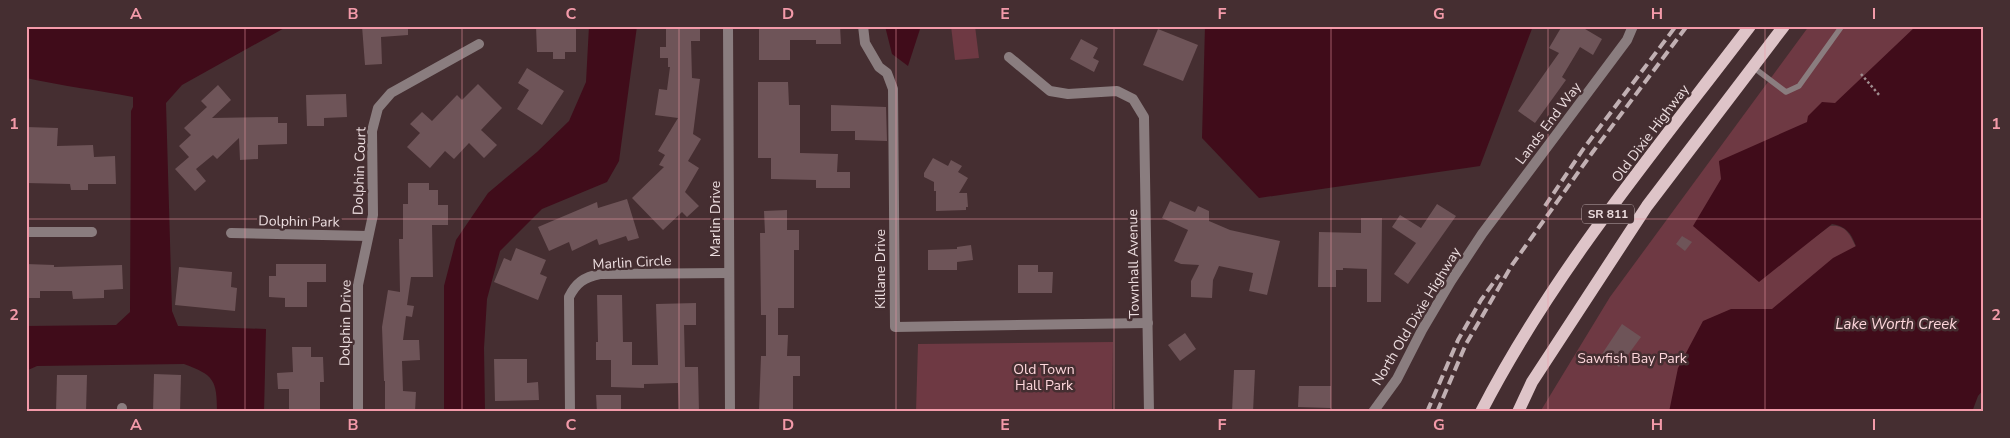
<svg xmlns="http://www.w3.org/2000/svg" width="2010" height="438" font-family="'Nunito Sans',sans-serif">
	<rect width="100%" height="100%" fill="#452e31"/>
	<g fill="#6e3943">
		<path d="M951,26H975L979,58L955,60Z"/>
		<path d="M1809,26H1918L1836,105L1808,124L1719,162L1723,179L1759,278L1830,226C1845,224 1850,234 1856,247L1816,274L1674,412H1540L1610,297Z"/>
		<path d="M1113,342L1112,412H916L918,344Z"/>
	</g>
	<g fill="#400c1a">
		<path d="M26,26H288L182,85L166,103L172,311L178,326L266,329L264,412H217C217,380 214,375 184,364L37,366L26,371V326L116,325L130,312L131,111L133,107V97C97,90 62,86 26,78Z"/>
		<path d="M589,26H637L619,161L607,182L542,209L500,251L487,299L484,348L485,412H444V286L456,240L488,193L537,152L569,121L586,82Z"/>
		<path d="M885,26H921L908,66L892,54Z"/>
		<path d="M1205,26H1533L1480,166L1259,198L1202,138Z"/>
		<path d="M1916,26H1984V389L1978,396L1972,412H1669L1678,368L1703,321L1731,309H1772L1833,258L1856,246C1851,233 1846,226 1832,224L1759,282L1693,226L1721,179L1719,161L1807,122L1808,116L1822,102L1835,103Z"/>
	</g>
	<g fill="#6e5458">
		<path d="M362,26H408V35L381,37L382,64L365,65Z"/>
		<path d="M536,26H576V52H565V59H553V52H537Z"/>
		<path d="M666,26H700V41H691L692,78L700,79L693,134L701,139L688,161L699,168L685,192L699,206L687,217L682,212L663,230L632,198L664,167L659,165L665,155L658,151L678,118L655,115L659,89L667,90L670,67H668V58H660V47H666Z"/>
		<path d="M759,26H840L841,44H816V40H790V60H759Z"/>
		<path d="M1562,26H1580L1602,39L1593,55L1580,47L1562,77L1566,80L1535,123L1518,111L1559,53L1549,48Z"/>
		<path d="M1158,29L1198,45L1183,81L1143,65Z"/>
		<path d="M1081,39L1098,48L1093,58L1099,61L1094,72L1070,59Z"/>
		<path d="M527,68L564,91L542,125L517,109L529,90L518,83Z"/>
		<path d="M758,82H788L789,105H800V153L838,154L837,172H850V188H816V180L771,179V158H758Z"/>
		<path d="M478,84L502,108L481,130L497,145L484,158L469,143L454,159L445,151L430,168L407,147L420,133L410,124L422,112L432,121L457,95L462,100Z"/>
		<path d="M218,85L231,100L212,118L278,117V123H287V144L258,145V159L240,160L239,138L217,159L213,155L196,169L206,181L195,191L175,169L189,157L179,146L191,135L184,128L207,107L201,101Z"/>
		<path d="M346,94L347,117L324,118V126H307L306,95Z"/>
		<path d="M831,105L886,107L887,141L855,140V131H831Z"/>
		<path d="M26,127L58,128L57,146L93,145L94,157L115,156L116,184H88V190H71L70,184L26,183Z"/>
		<path d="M933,158L948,166L951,160L962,166L958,172L968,178L959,193H967L968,207H966V210L936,211V191H934V182L924,177V173Z"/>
		<path d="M408,183H429V190H438V205H448V225H432L433,277H411L407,305L414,306L412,317L406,316L403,340H419L420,360L402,361L403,391L416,392L415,412H385V381H384L382,327L388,290L400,292L399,239H403V204H408Z"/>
		<path d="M627,199L639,238L628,241L626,236L599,245L597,239L572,251L569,242L549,251L538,227L597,202L598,208Z"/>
		<path d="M1170,201L1195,212L1198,206L1209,211V221L1230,230L1280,241L1267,295L1249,291L1253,273L1219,266L1213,280L1212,298L1191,297V281L1199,265L1181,264L1174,261L1188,230L1162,218Z"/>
		<path d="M1437,204L1456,216L1408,284L1394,274L1416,243L1392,227L1400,215L1421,228Z"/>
		<path d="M787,210V230H799V250H794V308H778V335H788L787,356H800V376H793V412L759,411L761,356H766V315H761L760,233H765L764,211Z"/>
		<path d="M1361,218H1382L1381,302H1367V269L1343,268V270H1336V287H1318L1319,232L1361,233Z"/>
		<path d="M1682,236L1692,242L1685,251L1676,244Z"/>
		<path d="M971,245L973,260L957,262V270H928V250L957,249V247Z"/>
		<path d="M516,248L546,260L540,274L547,277L538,300L494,282L504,258L511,261Z"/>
		<path d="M26,264L54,265V267L122,265L123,289L104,290V298L73,299L72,291H40V298H26Z"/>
		<path d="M276,264H326V282H307V307H285V298L269,297V276H276Z"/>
		<path d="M1018,265H1038V272H1053L1052,293H1018Z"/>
		<path d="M179,267L232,272L231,287L237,288L235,311L175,305Z"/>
		<path d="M597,295H622L623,342H632V365H658L656,304L696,303V325H684L685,367H698L699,412H679L678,383L644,384V388L611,387V360H596V342H598Z"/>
		<path d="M1622,324L1641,337L1619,367L1602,354Z"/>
		<path d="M1185,333L1196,349L1180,361L1168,345Z"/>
		<path d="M292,347H311V357H323L324,382H320V412H289V389H278L277,373L293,372Z"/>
		<path d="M494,359H527V383L538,382L539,400L495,401Z"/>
		<path d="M1234,370H1255L1253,412H1232Z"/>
		<path d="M154,374L181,375L180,412H153Z"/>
		<path d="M57,375H87L86,412H56Z"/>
		<path d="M1299,386H1331V408L1298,407Z"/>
		<path d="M596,395H621V412H597Z"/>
	</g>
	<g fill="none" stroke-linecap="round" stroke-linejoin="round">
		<path stroke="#9f8d8f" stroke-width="2.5" stroke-dasharray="2.5 2.5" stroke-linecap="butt" d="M1861,74L1880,96"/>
		<path stroke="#8a7d7f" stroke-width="5.5" d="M1753,67L1786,92L1799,86L1842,26"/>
		<g stroke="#8a7d7f" stroke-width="10">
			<path d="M728,26L730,412"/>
			<path d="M863,26L865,43L879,67L887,73L893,89L895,327L1148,323"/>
			<path d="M1009,57L1050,91L1068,94L1117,91L1133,99L1144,117L1149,412"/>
			<path d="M26,232H92"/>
			<path d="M231,233L368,236"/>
			<path d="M122,412V408"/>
			<path d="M358,412V285L373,215L372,131L378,108L391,93L479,44"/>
			<path d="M570,412L569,297C576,283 584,277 600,274L729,273"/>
			<path d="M1373,412L1397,379L1422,330L1451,281L1482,234L1627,40L1633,26"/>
		</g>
		<g stroke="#dec4c8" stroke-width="12">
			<path d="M1481,412C1553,272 1655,151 1750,26"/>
			<path d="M1518,412L1532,382L1647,206L1784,26"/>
		</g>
		<g stroke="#c1b0b3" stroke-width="4" stroke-dasharray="10 5" stroke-linecap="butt">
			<path d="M1545,206L1584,148L1676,26"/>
			<path d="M1427,412L1458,340L1481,300L1499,275"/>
			<path d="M1437,412L1466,344L1512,265L1592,153L1687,26"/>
		</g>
	</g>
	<path fill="none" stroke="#f39aa9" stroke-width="1" stroke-opacity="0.55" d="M245,26V412M462,26V412M679,26V412M896,26V412M1114,26V412M1331,26V412M1548,26V412M1765,26V412M26,219H1984"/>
	<g text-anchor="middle" stroke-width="5" stroke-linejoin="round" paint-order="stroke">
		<rect fill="#452e31" stroke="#bba9ac" stroke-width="1" x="1582" y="204.5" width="52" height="19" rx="4"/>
		<g font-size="12" font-weight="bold" fill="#eddee0">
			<text x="1608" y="218">SR 811</text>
		</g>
		<g font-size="14" fill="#eddee0" stroke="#452e31">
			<text transform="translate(1548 123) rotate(-53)" y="5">Lands End Way</text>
			<text transform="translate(1650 133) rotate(-53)" y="5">Old Dixie Highway</text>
			<text transform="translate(359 171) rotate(-88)" y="5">Dolphin Court</text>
			<text transform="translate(715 219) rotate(-90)" y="5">Marlin Drive</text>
			<text transform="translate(299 221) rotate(1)" y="5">Dolphin Park</text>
			<text transform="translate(632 262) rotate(-3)" y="5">Marlin Circle</text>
			<text transform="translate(1133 264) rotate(-91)" y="5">Townhall Avenue</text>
			<text transform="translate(880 269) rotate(-90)" y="5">Killane Drive</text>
			<text transform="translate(1416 316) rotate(-59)" y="5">North Old Dixie Highway</text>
			<text transform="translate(345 323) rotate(-89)" y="5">Dolphin Drive</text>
		</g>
		<g font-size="14" fill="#fed7dc" stroke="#452e31">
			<text x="1632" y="363">Sawfish Bay Park</text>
			<text x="1044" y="374">Old Town<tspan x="1044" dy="16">Hall Park</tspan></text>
		</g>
		<g font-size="15" font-style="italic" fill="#fdd6db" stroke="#452e31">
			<text x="1896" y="329">Lake Worth Creek</text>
		</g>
	</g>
	<rect width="2010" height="438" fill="none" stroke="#452e31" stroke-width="55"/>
	<rect x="28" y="28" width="1954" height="382" fill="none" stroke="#f39aa9" stroke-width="2"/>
	<g font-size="16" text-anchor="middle" font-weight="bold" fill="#f39aa9">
		<text x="136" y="19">A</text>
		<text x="353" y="19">B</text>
		<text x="571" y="19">C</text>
		<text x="788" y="19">D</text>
		<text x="1005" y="19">E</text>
		<text x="1222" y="19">F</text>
		<text x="1439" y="19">G</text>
		<text x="1657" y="19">H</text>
		<text x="1874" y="19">I</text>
		<text x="14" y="129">1</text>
		<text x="1996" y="129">1</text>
		<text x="14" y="320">2</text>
		<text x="1996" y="320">2</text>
		<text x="136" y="430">A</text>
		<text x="353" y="430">B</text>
		<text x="571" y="430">C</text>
		<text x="788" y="430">D</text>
		<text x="1005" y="430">E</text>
		<text x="1222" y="430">F</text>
		<text x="1439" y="430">G</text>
		<text x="1657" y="430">H</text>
		<text x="1874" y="430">I</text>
	</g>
</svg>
